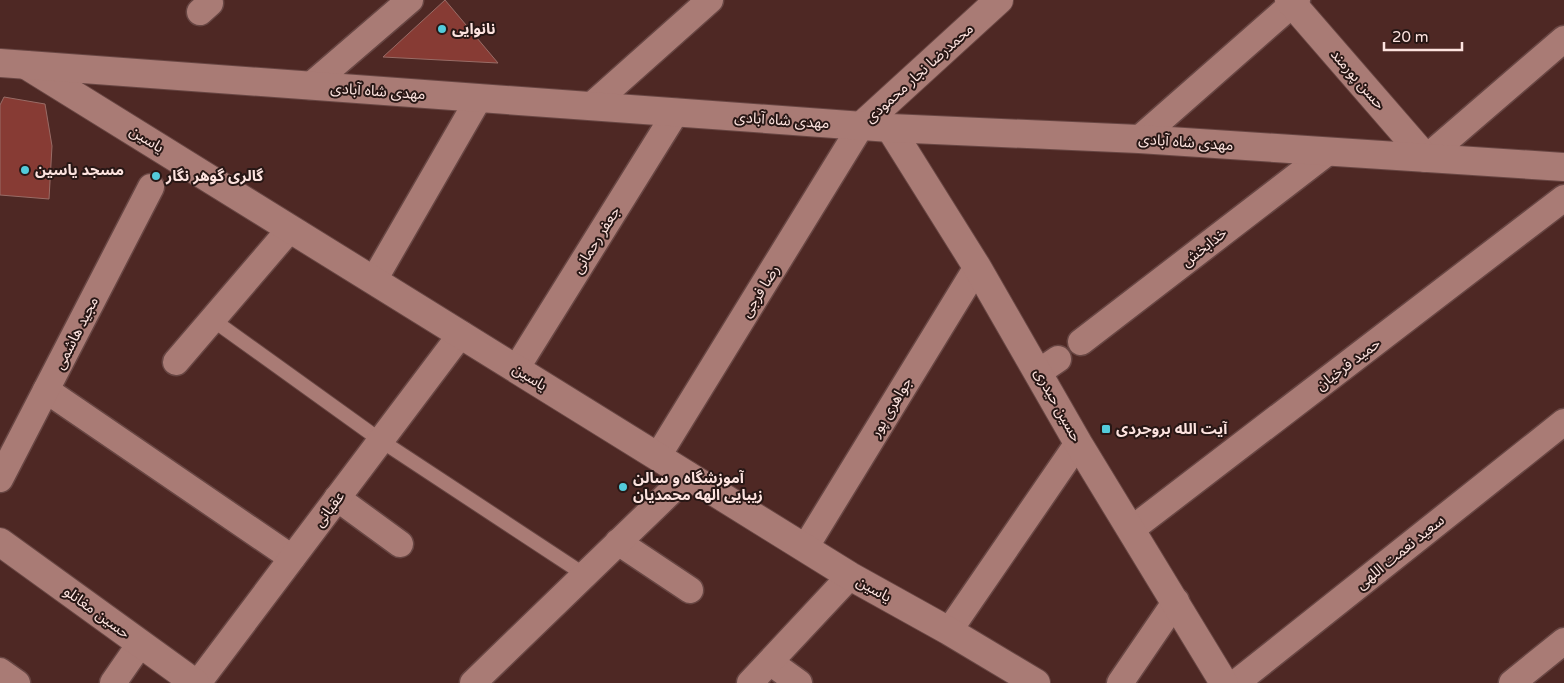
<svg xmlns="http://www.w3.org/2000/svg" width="1564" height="683" font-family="'Varela Round','Noto Sans Arabic',sans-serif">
	<rect width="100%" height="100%" fill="#4e2824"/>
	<g fill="#873b34" stroke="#996c66">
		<path d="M445,0L498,63L383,57Z"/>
		<path d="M4,97L45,104L52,146L49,199L0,195V105Z"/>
	</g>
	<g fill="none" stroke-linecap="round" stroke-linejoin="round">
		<defs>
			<path id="service" d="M213,320L380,440L585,575"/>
			<g id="minor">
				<path d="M200,12L210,3L207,0"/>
				<path d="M310,86L410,0"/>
				<path d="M591,106L710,0"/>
				<path d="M1139,139L1297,0"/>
				<path d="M1426,158L1564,39"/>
				<path d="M374,280L479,98"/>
				<path d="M1081,342L1328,152"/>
				<path d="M176,362L290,229"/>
				<path d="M516,369L676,112"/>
				<path d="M1039,372L1058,359"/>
				<path d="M46,390L292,558"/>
				<path d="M658,456L861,126"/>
				<path d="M0,479L151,187"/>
				<path d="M337,498L400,544"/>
				<path d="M1132,529L1564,198"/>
				<path d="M618,542L690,590"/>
				<path d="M805,548L977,267"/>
				<path d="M949,631L1078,443"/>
				<path d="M770,662L799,683"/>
				<path d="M0,671L17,683"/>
				<path d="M113,683L140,644"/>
				<path d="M198,683L461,334"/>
				<path d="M473,683L688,475"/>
				<path d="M750,683L850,576"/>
				<path d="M1120,683L1176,601"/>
				<path d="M1236,683L1564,422"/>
				<path d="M1512,683L1564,641"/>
			</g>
			<g id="tertiary">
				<path d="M1289,0L1426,158"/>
				<path d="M26,65L850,576L949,631L1036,683"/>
				<path d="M861,126L999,0"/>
				<path d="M890,128L977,267L1078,443L1224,683"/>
				<path d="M0,542L195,683"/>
			</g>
			<path id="secondary" d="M0,63L890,128L1139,139L1564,167"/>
		</defs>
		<use href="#service" stroke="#684643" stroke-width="16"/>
		<use href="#minor" stroke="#684643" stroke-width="29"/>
		<use href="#tertiary" stroke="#684643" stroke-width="30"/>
		<use href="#secondary" stroke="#684643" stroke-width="30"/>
		<use href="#service" stroke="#a97b75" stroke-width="14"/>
		<use href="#minor" stroke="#a97b75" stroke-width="26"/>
		<use href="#tertiary" stroke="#a97b75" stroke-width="28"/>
		<use href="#secondary" stroke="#a97b75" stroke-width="28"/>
	</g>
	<g fill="#53cbdb" stroke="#281715" stroke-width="2">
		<circle cx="442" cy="29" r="5"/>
		<circle cx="25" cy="170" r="5"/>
		<circle cx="156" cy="176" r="5"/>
		<rect x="1101" y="424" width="10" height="10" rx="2.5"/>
		<circle cx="623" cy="487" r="5"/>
	</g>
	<g text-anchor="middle" stroke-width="4" stroke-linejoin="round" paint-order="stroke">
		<g font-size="15" font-weight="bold" fill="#fde3df" stroke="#281715" text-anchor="start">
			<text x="452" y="34">نانوایی</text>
			<text x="35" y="175">مسجد یاسین</text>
			<text x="166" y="181">گالری گوهر نگار</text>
			<text x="1116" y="434">آیت الله بروجردی</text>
			<text x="633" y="483">آموزشگاه و سالن<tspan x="633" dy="17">زیبایی الهه محمدیان</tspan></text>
		</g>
		<g font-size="15" fill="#fde3df" stroke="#281715">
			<text transform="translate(919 73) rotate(-42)" y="5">محمدرضا نجار محمودی</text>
			<text transform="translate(1358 79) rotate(49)" y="5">حسن پورمند</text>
			<text transform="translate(378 91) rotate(4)" y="5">مهدی شاه آبادی</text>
			<text transform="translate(782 120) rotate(4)" y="5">مهدی شاه آبادی</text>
			<text transform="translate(147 139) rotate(32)" y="5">یاسین</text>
			<text transform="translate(1186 142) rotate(4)" y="5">مهدی شاه آبادی</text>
			<text transform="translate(596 240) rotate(-58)" y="5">جعفر رحمانی</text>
			<text transform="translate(1204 247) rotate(-38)" y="5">خدابخش</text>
			<text transform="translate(760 291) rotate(-58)" y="5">رضا فرجی</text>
			<text transform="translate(76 333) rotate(-63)" y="5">مجید هاشمی</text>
			<text transform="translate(1348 364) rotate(-37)" y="5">حمید فرخیان</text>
			<text transform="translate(530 377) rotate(32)" y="5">یاسین</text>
			<text transform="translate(1058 405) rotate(61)" y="5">حسین حیدری</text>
			<text transform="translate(891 407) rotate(-59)" y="5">جواهری پور</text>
			<text transform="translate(329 509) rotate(-53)" y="5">عقیانی</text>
			<text transform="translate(1400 552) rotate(-39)" y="5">سعید نعمت اللهی</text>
			<text transform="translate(874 589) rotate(29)" y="5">یاسین</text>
			<text transform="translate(97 612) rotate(36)" y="5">حسین مغانلو</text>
		</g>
	</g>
	<path d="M1384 42v8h78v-8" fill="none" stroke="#fde3df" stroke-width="2.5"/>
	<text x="1392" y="42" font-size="15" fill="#fde3df" stroke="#281715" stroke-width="4" paint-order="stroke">20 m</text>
</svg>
